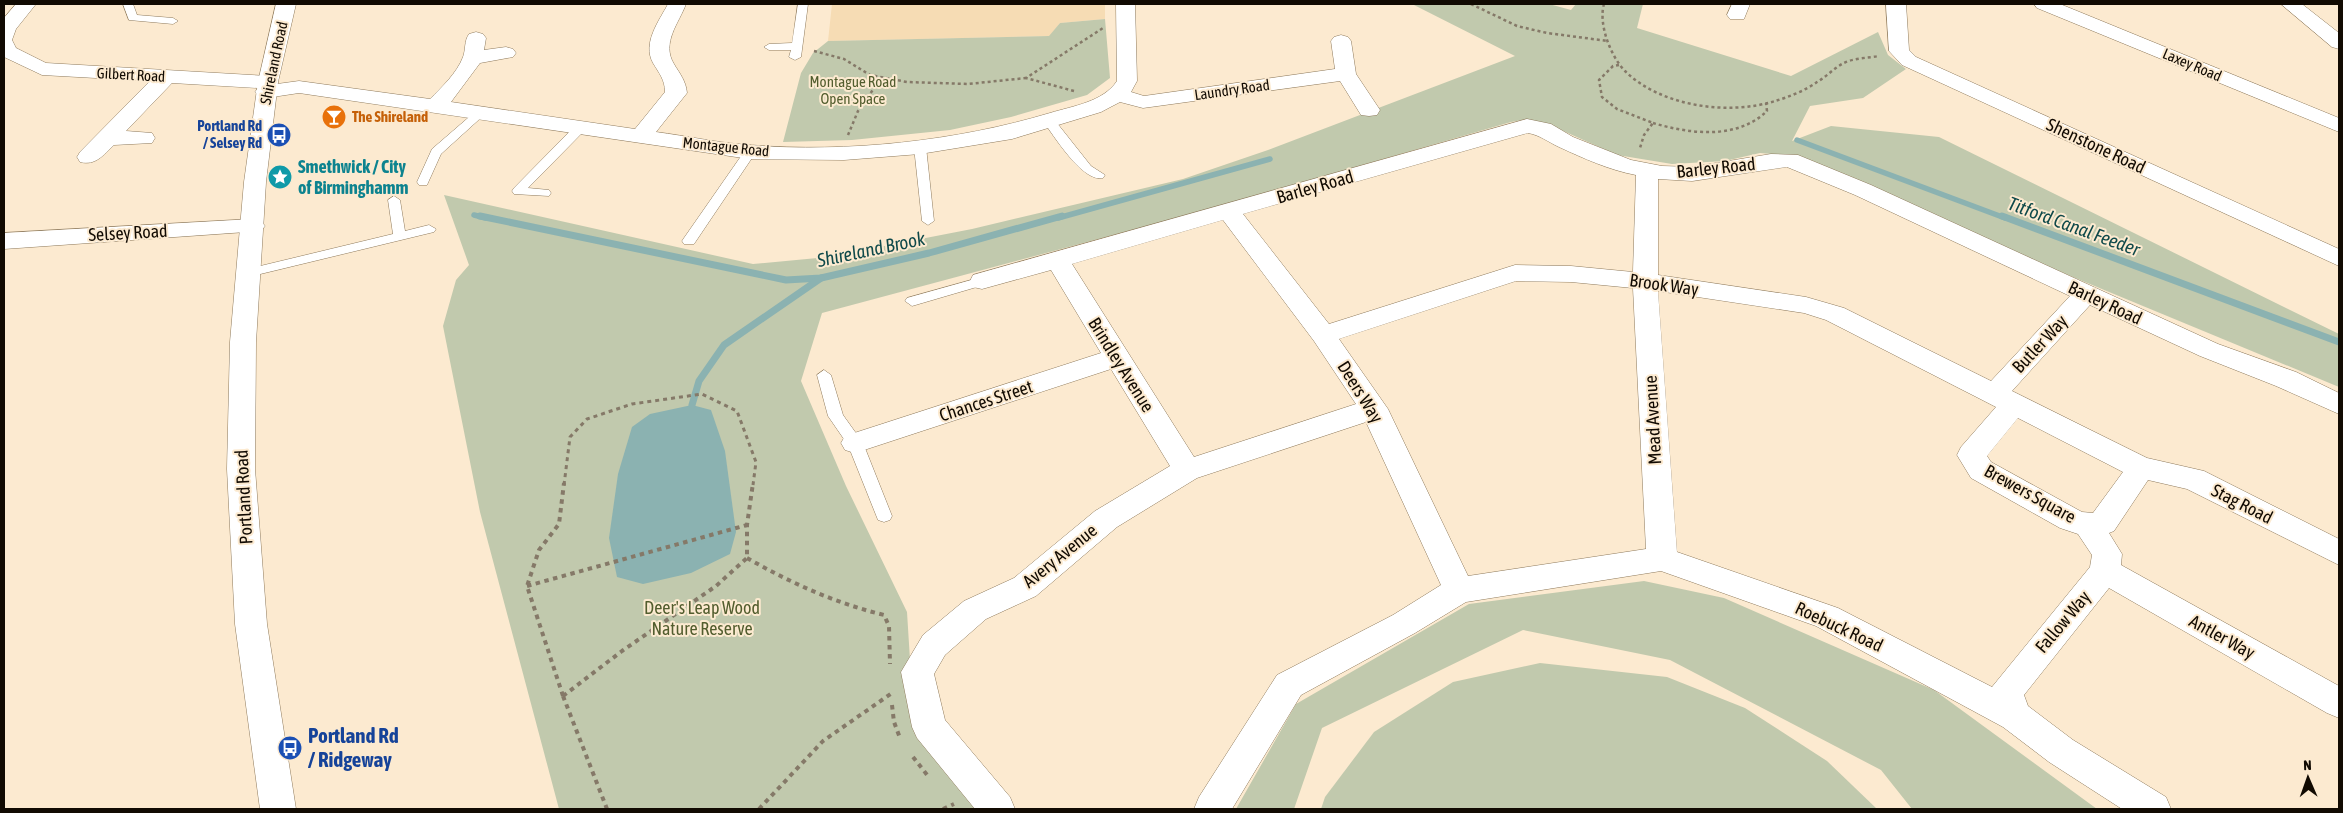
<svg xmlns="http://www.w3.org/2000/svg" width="2343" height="813" font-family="'Asap Condensed',sans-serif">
	<rect width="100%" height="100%" fill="#fcead0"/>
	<path fill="#f6dcb4" d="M832,4H1105V19L1060,23L1050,36L828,41Z"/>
	<g fill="#c1c9ad">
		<path d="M1412,4H1549L1571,10L1576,4H1643L1637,28L1791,76L1878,32L1888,55L1906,69L1863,98L1810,106L1792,141L1831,126L1939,137L2339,334V387L2068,275L1795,156L1760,153L1725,161L1672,164L1617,155L1561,130L1527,119L1511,122L1218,207L822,313L801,381L846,486L907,612L913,708L960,786L988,809H559L480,512L443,326L456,280L469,265L444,195L753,264L828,257L972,229L1183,179L1268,150L1515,56Z"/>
		<path d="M1105,19L1110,78L1087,95L1011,117L950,130L852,140L783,142L801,73L813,53L828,41L1049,36L1060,23Z"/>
		<path d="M1644,581L1724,598L1934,690L2097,809H1912L1881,770L1670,660L1523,630L1322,728L1294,809H1236L1296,704L1469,604Z"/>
		<path d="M1540,663L1667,677L1745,708L1827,761L1877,809H1321L1325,797L1374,732L1453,682Z"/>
	</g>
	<path fill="#8bb2b1" d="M692,405L711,410L725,451L736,532L730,554L691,573L643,584L617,577L609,538L618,474L632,427L650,414Z"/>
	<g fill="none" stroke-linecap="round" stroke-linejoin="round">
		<g stroke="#8bb2b1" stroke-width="5.5">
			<path d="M1797,140L2005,218"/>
			<path d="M474,215L486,218"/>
			<path d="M1058,218L1270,159"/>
		</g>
		<g stroke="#8bb2b1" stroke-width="7">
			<path d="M480,216L786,280L821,278L929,253L1062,216"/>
			<path d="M2002,216L2339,342"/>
			<path d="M692,405L699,381L724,345L821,278"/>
		</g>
		<defs>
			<g id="lane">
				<path d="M123,4H133L137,15L173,18L178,21L173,24L129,20Z"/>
				<path d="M798,4H808L801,57L795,60L789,57L791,50H769L764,47L769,44L792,43Z"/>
				<path d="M480,109L486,113L484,115L441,154L427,185H419L417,182L432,149L476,111Z"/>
				<path d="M1049,117L1053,118L1091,166L1105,175L1103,178C1083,183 1054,136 1043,121Z"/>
				<path d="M581,123L587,127L585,130L528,188L549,190L551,193L549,196L514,194L512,191L514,188L577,124Z"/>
				<path d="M920,143L926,147L934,221L928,225L922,221L914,147Z"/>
				<path d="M750,148L756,152L694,244H684L682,241L684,238L746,149Z"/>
				<path d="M394,196L400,200L405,231L429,225L436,229L434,232L248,277L241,273L248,269L393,234L388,200Z"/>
				<path d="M982,277L987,278L989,281L987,284L912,306L905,301L907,298Z"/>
				<path d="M824,370L831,375L843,415L863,443L892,516L890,520L884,522L878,520L848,445L828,416L817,375Z"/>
			</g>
			<g id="street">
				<path d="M16,4H36L16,29L12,40L16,48L46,63L268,76L275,78L278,82L277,84L299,81L430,99C441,88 457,73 463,57C466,49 464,41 469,34L476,32L483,34L486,38L484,50L506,47L513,49L516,53L513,57L480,63L451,102L635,129L665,92C665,80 659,73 653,63C642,43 659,21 668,4H686C679,23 661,43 674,64C680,74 686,81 687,93L656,132C687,136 718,143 750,145C847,153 957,141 1050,113C1073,106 1103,102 1117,81L1116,4H1135L1137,81L1131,92L1144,96L1335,69L1331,41L1334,37L1341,35L1348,37L1351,41L1356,74L1380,110L1377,115L1369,116L1361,115L1340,81L1143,108L1120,102L1101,112L1012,139L920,154L844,160L750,159L299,93L266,98L259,96L255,92L258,88L172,83L126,131L152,133L155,138L152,143L114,145C103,155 96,166 80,162L77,157L80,152L150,81L42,75L4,57V18Z"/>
				<path d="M1732,4H1750L1744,19H1730L1727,15Z"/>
				<path d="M1886,4H1906L1909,50L1916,57L2339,249V266L1902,65L1889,51Z"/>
				<path d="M2034,4H2060L2339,118V132L2037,8Z"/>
				<path d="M2281,4H2302L2339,33V49L2332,47Z"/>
				<path d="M1527,119L1551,124L1573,137L1631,160L1662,166L1692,167L1771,154L1798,155L1871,185L2218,344L2296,372L2339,393V414L2276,386L2200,356L2090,305L2012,391L2147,458L2204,471L2339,539V565L2187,489L2148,480L2114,531L2109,533L2122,554L2121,565L2339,686V718L2327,713L2109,588L2024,695L2028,706L2073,740L2166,797L2171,809H2122L2049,762L2003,727L1816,626L1661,571L1466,602L1415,633L1301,695L1232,809H1194L1199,797L1277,675L1393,615L1441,585L1366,422L1197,478L1117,527L1036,596L986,619L945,655L934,674L945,720L1010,797L1015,809H975L917,738L912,727L901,672L923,635L964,601L1014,578L1095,511L1170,466L1111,369L855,453L845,450L841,443L845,436L1101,353L1051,270L982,289L973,287L970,281L973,275ZM1528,133C1540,135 1548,142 1559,147C1583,158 1609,170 1636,175L1633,272L1571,266L1515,265L1329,324L1243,214ZM1787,167L1855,195L2070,296L1991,381L1844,308L1806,297L1658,275V179L1692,181ZM1223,220L1314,341L1356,404L1194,457L1072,264ZM1516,281L1571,282L1633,288L1646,549L1468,576L1388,409L1339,339ZM1658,291L1804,313L1826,320L1996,407L1961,447L1957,455L1971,478L2060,528L2078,534L2092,555L2090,567L1992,687L1838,608L1677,552ZM2018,418L2123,472L2093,513L2082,512L1991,462L1987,456Z"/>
				<path d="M253,219L261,221L265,226L261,231L4,249V233Z"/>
			</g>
			<path id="secondary" d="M276,4H296L278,82L266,182L256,342L255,469L267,624L296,809H260L235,624L227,469L230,342L244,182L258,82Z"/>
		</defs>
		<use href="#lane" stroke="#8f7b5d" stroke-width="1"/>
		<use href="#street" stroke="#8f7b5d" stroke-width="1"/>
		<use href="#secondary" stroke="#8f7b5d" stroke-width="1"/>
		<g stroke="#857968" stroke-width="2.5" stroke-dasharray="3 3" stroke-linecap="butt">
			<path d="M1471,4L1517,26L1547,33L1608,41"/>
			<path d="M1604,4C1598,24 1611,57 1625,71C1660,106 1728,116 1775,101C1789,97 1806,90 1817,82C1826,77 1833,69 1842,64C1852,58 1868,58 1879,56"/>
			<path d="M814,51L844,59L870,75L907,82L968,84L1026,78"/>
			<path d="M1619,65L1613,66L1599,80L1602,97L1617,109L1653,123L1644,135L1640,148"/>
			<path d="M1074,91L1026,78L1103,28"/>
			<path d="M1653,123C1690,134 1737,140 1767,111L1766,103"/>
			<path d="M848,135L858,111L882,77"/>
		</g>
		<path stroke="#857968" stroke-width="3" stroke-dasharray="4 4" stroke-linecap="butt" d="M564,485L570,437L587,419L632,404L702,394L737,411L756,462L753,485"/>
		<g stroke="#857968" stroke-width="4" stroke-dasharray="4.5 4.5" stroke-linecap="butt">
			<path d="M747,558C791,583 835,603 884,615L889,626L890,664"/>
			<path d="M527,586L747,525"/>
			<path d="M563,696L607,809"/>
			<path d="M563,696L527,586L539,550L559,524L564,483"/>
			<path d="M563,696L622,651L716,586L747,558V525L753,483"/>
			<path d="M892,705L894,722L900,738"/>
			<path d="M913,757L928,776"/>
			<path d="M759,809L823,741L892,693"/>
			<path d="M943,809L954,804"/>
		</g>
		<use href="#lane" fill="#fff" fill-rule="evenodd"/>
		<use href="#street" fill="#fff" fill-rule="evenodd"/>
		<use href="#secondary" fill="#fff" fill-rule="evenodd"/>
	</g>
	<defs>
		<symbol id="bar-disc" viewBox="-11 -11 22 22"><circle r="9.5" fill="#e8710a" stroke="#fcead0"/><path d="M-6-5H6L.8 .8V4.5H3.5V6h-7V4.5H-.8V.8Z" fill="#fff"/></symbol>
		<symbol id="bus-disc" viewBox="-11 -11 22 22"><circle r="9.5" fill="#1a4fb4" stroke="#fcead0"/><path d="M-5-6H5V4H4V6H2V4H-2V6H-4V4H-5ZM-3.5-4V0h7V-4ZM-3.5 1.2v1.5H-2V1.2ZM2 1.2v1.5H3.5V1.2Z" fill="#fff"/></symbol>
		<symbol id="sight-disc" viewBox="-11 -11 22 22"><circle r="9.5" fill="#0f9aa8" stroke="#fcead0"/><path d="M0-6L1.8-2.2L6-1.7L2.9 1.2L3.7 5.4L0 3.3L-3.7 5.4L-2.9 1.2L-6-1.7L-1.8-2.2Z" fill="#fff"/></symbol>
	</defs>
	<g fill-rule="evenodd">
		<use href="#bar-disc" x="320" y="103" width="28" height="28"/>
		<use href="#bus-disc" x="265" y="121" width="28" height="28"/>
		<use href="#sight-disc" x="266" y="163" width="28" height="28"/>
		<use href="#bus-disc" x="276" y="734" width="28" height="28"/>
	</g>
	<g text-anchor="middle" stroke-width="4" stroke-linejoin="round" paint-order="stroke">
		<g font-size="15" fill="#110a02" stroke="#fcead0">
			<text transform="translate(274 63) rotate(-78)" y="5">Shireland Road</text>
			<text transform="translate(2192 65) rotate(23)" y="5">Laxey Road</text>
			<text transform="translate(131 75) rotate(3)" y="5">Gilbert Road</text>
			<text transform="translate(1232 90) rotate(-8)" y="5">Laundry Road</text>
			<text transform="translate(726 147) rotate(6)" y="5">Montague Road</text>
		</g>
		<g font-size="15" fill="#525d2e" stroke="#fcead0">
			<text x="853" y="87">Montague Road<tspan x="853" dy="17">Open Space</tspan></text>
		</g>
		<g font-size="15" font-weight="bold" fill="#c56008" stroke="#fcead0" text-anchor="start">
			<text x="352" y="122">The Shireland</text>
		</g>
		<g font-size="15" font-weight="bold" fill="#164399" stroke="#fcead0" text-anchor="end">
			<text x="262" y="131">Portland Rd<tspan x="262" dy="17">/ Selsey Rd</tspan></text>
		</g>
		<g font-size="18" fill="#110a02" stroke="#fcead0">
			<text transform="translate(2096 146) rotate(25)" y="6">Shenstone Road</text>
			<text transform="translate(1716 168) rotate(-6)" y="6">Barley Road</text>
			<text transform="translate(1315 187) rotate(-16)" y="6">Barley Road</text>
			<text transform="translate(128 233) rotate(-3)" y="6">Selsey Road</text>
			<text transform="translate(1664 285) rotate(8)" y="6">Brook Way</text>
			<text transform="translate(2105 303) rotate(25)" y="6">Barley Road</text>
			<text transform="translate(2040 344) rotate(-47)" y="6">Butler Way</text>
			<text transform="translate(1121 365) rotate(58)" y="6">Brindley Avenue</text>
			<text transform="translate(1360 392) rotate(58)" y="6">Deers Way</text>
			<text transform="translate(986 401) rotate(-18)" y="6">Chances Street</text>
			<text transform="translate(1653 420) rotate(-93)" y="6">Mead Avenue</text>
			<text transform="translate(2030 494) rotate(29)" y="6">Brewers Square</text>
			<text transform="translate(244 497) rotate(-93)" y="6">Portland Road</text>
			<text transform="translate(2242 504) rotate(27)" y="6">Stag Road</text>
			<text transform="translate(1060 556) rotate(-39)" y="6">Avery Avenue</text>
			<text transform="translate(2063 622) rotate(-50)" y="6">Fallow Way</text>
			<text transform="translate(1839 627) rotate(25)" y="6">Roebuck Road</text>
			<text transform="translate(2222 637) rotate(29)" y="6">Antler Way</text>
		</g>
		<g font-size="18" font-weight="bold" fill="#0d838f" stroke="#fcead0" text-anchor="start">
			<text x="298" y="173">Smethwick / City<tspan x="298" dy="21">of Birminghamm</tspan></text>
		</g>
		<g font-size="18" fill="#525d2e" stroke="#fcead0">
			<text x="702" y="614">Deer's Leap Wood<tspan x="702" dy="21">Nature Reserve</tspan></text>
		</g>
		<g font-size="19" font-style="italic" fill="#0f494a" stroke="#fcead0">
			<text transform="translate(2074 226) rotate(20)" y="7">Titford Canal Feeder</text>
			<text transform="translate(871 249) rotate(-12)" y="7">Shireland Brook</text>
		</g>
		<g font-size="21" font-weight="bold" fill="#164399" stroke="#fcead0" text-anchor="start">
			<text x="308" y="743">Portland Rd<tspan x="308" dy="24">/ Ridgeway</tspan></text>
		</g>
	</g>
	<rect width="2343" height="813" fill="none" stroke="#110a02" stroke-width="10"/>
	<g transform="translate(2308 778) rotate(358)" stroke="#fcead0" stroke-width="4" paint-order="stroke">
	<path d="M0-4L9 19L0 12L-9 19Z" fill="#110a02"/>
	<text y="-8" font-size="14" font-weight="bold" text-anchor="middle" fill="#110a02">N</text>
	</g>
</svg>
